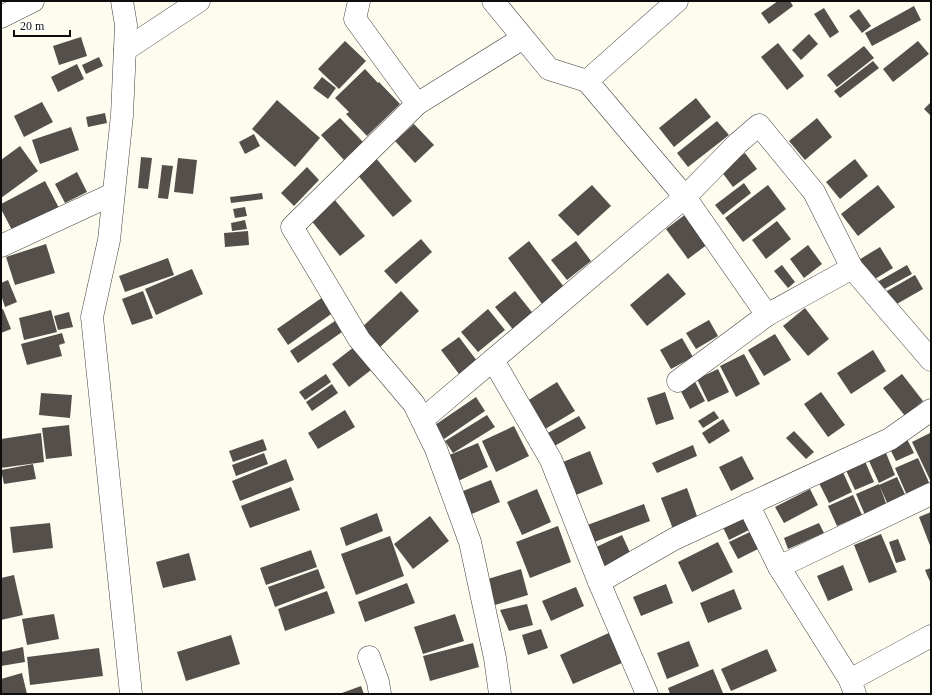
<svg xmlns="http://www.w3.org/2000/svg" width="932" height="695" font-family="Georgia,serif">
	<rect width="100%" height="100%" fill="#fdfcef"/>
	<g fill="#554f4b">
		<path d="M778,1H790L793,6L769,24L761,13Z"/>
		<path d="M914,6L921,20L872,46L865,33Z"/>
		<path d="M824,8L839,32L830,38L814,14Z"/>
		<path d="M859,9L871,26L862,33L849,16Z"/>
		<path d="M809,34L818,44L801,60L792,50Z"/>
		<path d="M81,37L87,56L59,65L53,46Z"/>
		<path d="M345,41L366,61L339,89L318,69Z"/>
		<path d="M918,41L929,54L893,82L883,69Z"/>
		<path d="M778,43L804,76L787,90L761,57Z"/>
		<path d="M864,46L874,58L837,87L827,75Z"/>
		<path d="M99,57L103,66L86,74L82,65Z"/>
		<path d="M873,61L879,68L840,98L834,91Z"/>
		<path d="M77,64L84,79L58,92L51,77Z"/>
		<path d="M365,69L378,83L359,102L379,82L400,104L367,136L346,114L349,112L335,98Z"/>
		<path d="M322,77L336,88L328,99L313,88Z"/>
		<path d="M696,98L711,117L674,147L659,128Z"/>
		<path d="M277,100L320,138L295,167L252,129Z"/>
		<path d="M42,102L53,122L24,137L14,116Z"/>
		<path d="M931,102V116L924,109Z"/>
		<path d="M105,113L107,123L88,127L86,117Z"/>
		<path d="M340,118L363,142L344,160L321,135Z"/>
		<path d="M817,118L832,137L805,160L789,141Z"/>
		<path d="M717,121L729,135L688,167L677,153Z"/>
		<path d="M414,124L434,145L415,163L395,141Z"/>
		<path d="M71,127L79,150L40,164L32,140Z"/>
		<path d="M254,134L260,146L245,154L239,142Z"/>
		<path d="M20,146L38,171L1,198V160Z"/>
		<path d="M745,153L757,169L733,187L721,171Z"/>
		<path d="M141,157L152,158L148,189L138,188Z"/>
		<path d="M375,157L412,201L393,217L356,173Z"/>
		<path d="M178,158L197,160L193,194L174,192Z"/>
		<path d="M855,159L868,176L840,199L826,182Z"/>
		<path d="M162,165L173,166L168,199L158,198Z"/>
		<path d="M307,167L319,180L294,206L281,193Z"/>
		<path d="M77,172L87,192L65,203L55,184Z"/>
		<path d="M45,181L59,208L13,232L1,209V204Z"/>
		<path d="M744,183L751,193L723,215L715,205Z"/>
		<path d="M592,185L611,206L578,236L558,215Z"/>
		<path d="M768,185L786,209L743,242L725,218Z"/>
		<path d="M878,185L895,207L858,236L841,214Z"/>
		<path d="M262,193L263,199L231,203L230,197Z"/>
		<path d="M334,199L365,236L340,256L310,219Z"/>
		<path d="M245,207L247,216L235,218L233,209Z"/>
		<path d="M686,214L708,244L688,259L666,229Z"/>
		<path d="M245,220L247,229L232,231L231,223Z"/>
		<path d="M777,221L791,239L766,259L752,240Z"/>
		<path d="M248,231L249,245L225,247L224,233Z"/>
		<path d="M421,239L432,252L396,284L384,271Z"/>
		<path d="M529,241L564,287L542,304L508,258Z"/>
		<path d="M576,241L591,261L567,280L551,260Z"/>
		<path d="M46,244L55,273L15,285L6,257Z"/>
		<path d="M808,245L822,264L804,278L790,259Z"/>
		<path d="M880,247L893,268L870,282L857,261Z"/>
		<path d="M168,258L174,275L125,292L119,276Z"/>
		<path d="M782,265L795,282L788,288L774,271Z"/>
		<path d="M907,265L912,274L877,293L872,285Z"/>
		<path d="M192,269L203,294L156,315L145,289Z"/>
		<path d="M668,273L686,294L647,326L630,305Z"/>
		<path d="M915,275L923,289L888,309L880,295Z"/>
		<path d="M8,280L17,302L5,307L1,295V283Z"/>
		<path d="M143,291L153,318L132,325L122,299Z"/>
		<path d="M401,291L419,311L378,349L360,329Z"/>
		<path d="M515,291L535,316L515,332L495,307Z"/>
		<path d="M323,297L334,312L288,345L277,329Z"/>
		<path d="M805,308L829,339L808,356L783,326Z"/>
		<path d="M3,309L11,329L1,333V310Z"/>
		<path d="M488,309L505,330L478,352L461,332Z"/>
		<path d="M51,310L57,332L24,340L19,318Z"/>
		<path d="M69,312L73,327L58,330L54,316Z"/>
		<path d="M709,320L718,336L696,349L686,333Z"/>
		<path d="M335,321L342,332L298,363L290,351Z"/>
		<path d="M62,333L65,343L59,345L62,356L27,365L21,344Z"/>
		<path d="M775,334L791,360L764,376L748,350Z"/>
		<path d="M459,337L477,361L459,374L441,350Z"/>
		<path d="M682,338L693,357L671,369L660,350Z"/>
		<path d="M354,347L371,370L349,387L332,364Z"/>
		<path d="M873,350L886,371L851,394L837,373Z"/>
		<path d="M744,354L760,384L736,397L720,366Z"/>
		<path d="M718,369L729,392L708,402L697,379Z"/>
		<path d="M326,374L331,382L305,400L299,392Z"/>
		<path d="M902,374L923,401L905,416L883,388Z"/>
		<path d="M692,376L705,401L690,409L677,384Z"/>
		<path d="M557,382L575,411L542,431L524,403Z"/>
		<path d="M332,384L338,393L312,411L306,402Z"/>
		<path d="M665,392L674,419L656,425L647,398Z"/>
		<path d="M821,392L845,425L828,437L804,404Z"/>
		<path d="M41,393L72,395L70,418L39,415Z"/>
		<path d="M476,397L485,411L444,439L435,425Z"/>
		<path d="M345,410L355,427L318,449L308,433Z"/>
		<path d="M714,411L719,418L703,428L698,421Z"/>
		<path d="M487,415L495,427L453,453L445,441Z"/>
		<path d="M579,416L586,428L551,448L544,435Z"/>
		<path d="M723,419L730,431L709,444L702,433Z"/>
		<path d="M69,425L72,456L46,459L42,428Z"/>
		<path d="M514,426L529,456L496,472L482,441Z"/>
		<path d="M794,431L814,452L806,459L786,438Z"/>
		<path d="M41,433L44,462L1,468V439Z"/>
		<path d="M930,433L931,435V482L912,442Z"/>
		<path d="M263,439L267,450L233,462L229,451Z"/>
		<path d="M907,439L914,453L896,461L889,447Z"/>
		<path d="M478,443L488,467L458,481L447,456Z"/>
		<path d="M693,445L697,456L657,473L652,463Z"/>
		<path d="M590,451L603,484L571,497L558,464Z"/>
		<path d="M264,453L268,464L236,476L232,465Z"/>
		<path d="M886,453L895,475L879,483L869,461Z"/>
		<path d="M742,456L754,479L731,491L719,467Z"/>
		<path d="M918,458L931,487L909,500L895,468Z"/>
		<path d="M286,459L294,480L240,501L232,481Z"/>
		<path d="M864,459L874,482L855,490L845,468Z"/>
		<path d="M33,464L36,479L4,484L1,470Z"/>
		<path d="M842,470L852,492L829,503L818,481Z"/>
		<path d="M897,477L908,501L890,509L879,485Z"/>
		<path d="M491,480L500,502L467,516L458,493Z"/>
		<path d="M879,484L887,506L865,515L856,494Z"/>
		<path d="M291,487L300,510L250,528L241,506Z"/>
		<path d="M687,488L698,519L673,529L661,498Z"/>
		<path d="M537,489L551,522L522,535L507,502Z"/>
		<path d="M810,489L818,505L784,523L775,507Z"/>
		<path d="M853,495L862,515L837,526L828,506Z"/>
		<path d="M644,504L650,521L589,544L582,527Z"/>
		<path d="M742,511L751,529L729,540L720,521Z"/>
		<path d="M931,512V548L919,517Z"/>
		<path d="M377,513L383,531L346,546L340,528Z"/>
		<path d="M430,516L449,541L413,569L394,544Z"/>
		<path d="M50,523L53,548L13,553L10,527Z"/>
		<path d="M819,523L824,533L788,549L784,538Z"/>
		<path d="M558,526L571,562L530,578L516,542Z"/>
		<path d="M752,531L760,548L738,559L729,542Z"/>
		<path d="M881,534L897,572L869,583L854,545Z"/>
		<path d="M622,535L632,557L602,570L592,549Z"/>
		<path d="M390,536L404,576L356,595L341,554Z"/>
		<path d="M898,539L906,560L896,563L889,542Z"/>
		<path d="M718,542L733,572L692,592L678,562Z"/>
		<path d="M311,550L317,567L266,585L260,568Z"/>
		<path d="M189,553L196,580L163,588L156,562Z"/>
		<path d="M843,565L853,590L828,601L817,576Z"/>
		<path d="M931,568V584L925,570Z"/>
		<path d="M318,569L325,588L275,607L268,587Z"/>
		<path d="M521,569L528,595L495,605L488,579Z"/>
		<path d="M14,575L23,615L1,620V578Z"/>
		<path d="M407,583L415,603L365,622L358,602Z"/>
		<path d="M666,584L673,603L641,616L633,597Z"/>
		<path d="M576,587L584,606L551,621L542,601Z"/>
		<path d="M734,589L742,609L708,623L700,603Z"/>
		<path d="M327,591L335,613L285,631L278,609Z"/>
		<path d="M527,604L533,625L509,631L500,610Z"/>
		<path d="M54,614L59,639L27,645L22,619Z"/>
		<path d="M455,614L464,641L423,654L414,627Z"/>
		<path d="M541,629L548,648L528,655L522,635Z"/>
		<path d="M611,632L624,662L573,684L560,655Z"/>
		<path d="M231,635L240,664L186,681L177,652Z"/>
		<path d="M689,641L699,666L667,679L657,653Z"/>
		<path d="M473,643L479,667L430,681L423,656Z"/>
		<path d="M23,647L25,662L1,666V652Z"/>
		<path d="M99,648L103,676L30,685L27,657Z"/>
		<path d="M767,649L777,671L731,691L721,669Z"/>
		<path d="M713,669L723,693L721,694H670L668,688Z"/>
		<path d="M22,673L27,694H1V679Z"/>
		<path d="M361,686L364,694H339Z"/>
	</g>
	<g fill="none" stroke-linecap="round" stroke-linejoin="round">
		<defs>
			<g id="minor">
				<path d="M359,1L355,19L417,104L292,227L359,339L414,404L436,449L470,542L495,658L500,694"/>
				<path d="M493,1L549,69L587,81L677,1"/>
				<path d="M1,17L33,1"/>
				<path d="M125,50L199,1"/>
				<path d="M587,81L685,197L767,315"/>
				<path d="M417,104L523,38"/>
				<path d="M1,246L113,194"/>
				<path d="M493,360L551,460L599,582"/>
				<path d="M678,381L767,315L852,268"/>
				<path d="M422,420L685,197L738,143L759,125L814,192L852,268L931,360"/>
				<path d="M748,504L779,567L850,680"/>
				<path d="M779,567L931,494"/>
				<path d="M369,657L378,682L380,694"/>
				<path d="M647,694L599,582L674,539L890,439L931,410"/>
				<path d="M855,694L850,680L931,636"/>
			</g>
			<path id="tertiary" d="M122,1L126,25L122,115L109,240L92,317L131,694"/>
		</defs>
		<use href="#minor" stroke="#404040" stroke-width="23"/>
		<use href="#tertiary" stroke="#404040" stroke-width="23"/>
		<use href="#minor" stroke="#fff" stroke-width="22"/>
		<use href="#tertiary" stroke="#fff" stroke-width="22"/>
	</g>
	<rect width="932" height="695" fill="none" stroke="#0d0d0d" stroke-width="4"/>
	<path d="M14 30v6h56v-6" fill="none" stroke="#0d0d0d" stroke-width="2"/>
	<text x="20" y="30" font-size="12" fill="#0d0d0d" stroke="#ffffff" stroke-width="3" paint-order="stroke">20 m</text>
</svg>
